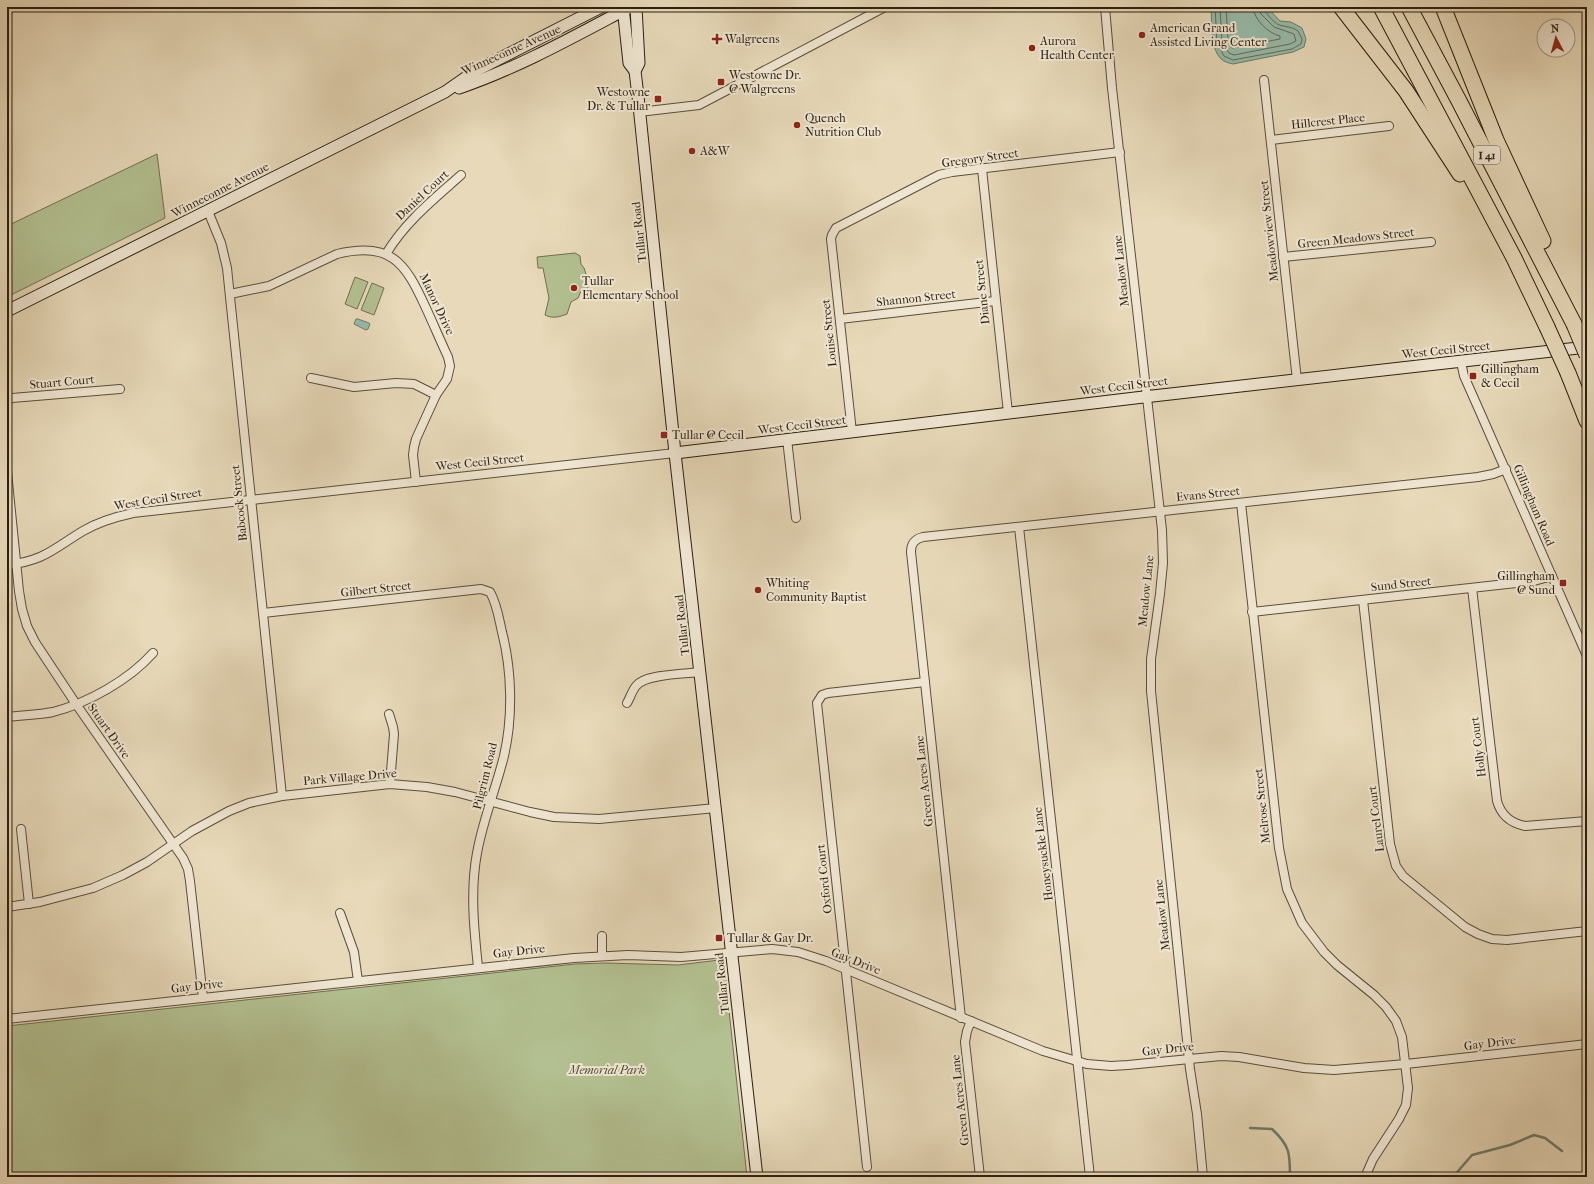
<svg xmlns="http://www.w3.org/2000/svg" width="1594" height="1184" font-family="'IM FELL French Canon',serif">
	<rect width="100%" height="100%" fill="#e7d9b9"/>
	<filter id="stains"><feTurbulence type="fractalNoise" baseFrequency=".005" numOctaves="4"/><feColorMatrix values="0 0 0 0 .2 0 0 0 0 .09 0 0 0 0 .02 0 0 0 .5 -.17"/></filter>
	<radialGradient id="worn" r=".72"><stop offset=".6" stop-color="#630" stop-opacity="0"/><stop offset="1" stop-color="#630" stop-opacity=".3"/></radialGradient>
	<g fill="#b3c091" stroke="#707050">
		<path d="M157,154L165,218L7,297V226Z"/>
		<path d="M575,253L580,256L581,264L584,268L587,277L588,288L581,291L578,298L571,302L567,314C559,317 553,319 545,315L549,298L543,268H538L537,257Z"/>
		<path d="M355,277L368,282L357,309L345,304Z"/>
		<path d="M372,283L384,288L374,315L361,310Z"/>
		<path d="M719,960H721L724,964L747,1177H7V1026L575,964L606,963L678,965Z"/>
	</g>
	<g fill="#98bbaa" stroke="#6d7d6c">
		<path d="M1211,7H1267L1280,21L1291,22L1302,28L1306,39L1304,47L1293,52L1233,64C1229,63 1224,62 1221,59C1210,49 1212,21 1211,7Z"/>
		<path d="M356,319H358L369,323L370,324L368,329L366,330L354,324Z"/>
	</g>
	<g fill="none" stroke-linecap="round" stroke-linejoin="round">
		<g stroke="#626d5d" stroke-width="1">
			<path d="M1215,7L1217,43L1224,56L1233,60L1292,49L1301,44L1302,39L1298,31C1290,26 1286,27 1279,25C1273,22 1265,13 1264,7"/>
			<path d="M1220,7L1222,42L1229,53L1234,55L1290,44L1296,41L1294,34L1274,27L1261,14L1259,7"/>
			<path d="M1226,7L1228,40L1232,48L1280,39V36C1268,33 1254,20 1253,7"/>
		</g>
		<g stroke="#6d7d6c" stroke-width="2.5">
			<path d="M1250,1128L1272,1129C1290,1146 1290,1153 1290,1177"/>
			<path d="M1453,1177L1472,1155L1510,1145L1534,1135L1545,1138L1562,1151"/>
		</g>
		<defs>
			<g id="minor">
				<path d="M1105,7L1112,88L1162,530L1163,563L1160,594L1151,659V691L1190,1069L1197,1114L1203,1177"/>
				<path d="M1264,80L1297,380"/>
				<path d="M639,112L699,105L885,7"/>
				<path d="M1271,140L1389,126"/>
				<path d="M982,169L1008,413"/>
				<path d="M208,211L221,243L227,268L282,796"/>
				<path d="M386,254C405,222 434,199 461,175"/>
				<path d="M1283,257L1431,242"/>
				<path d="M230,294L269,286L337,254C390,241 405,262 425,306C433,323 440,340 448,357L450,366L447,379L436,395L416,439L414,447L413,455L416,482"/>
				<path d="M840,319L995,301"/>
				<path d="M1461,362L1464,376L1480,412L1587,656"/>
				<path d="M311,378L354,387L396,383L414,384L436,395"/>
				<path d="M7,401L12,398L120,389"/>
				<path d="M852,432L831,239L832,235L836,228L939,175L952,172L1120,152"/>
				<path d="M787,439L796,518"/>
				<path d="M7,472L19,591L22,609L27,626L35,642L76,704L183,858L188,869L190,881L203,998"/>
				<path d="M1241,503L1279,848L1287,889L1302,923L1324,952L1337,965L1374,995L1386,1007L1396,1021L1402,1037L1408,1088L1406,1105L1399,1119L1373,1159L1365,1177"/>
				<path d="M1019,527L1090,1177"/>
				<path d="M7,565C44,561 53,549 83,531C98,522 115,517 133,513L675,453"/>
				<path d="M1472,588L1497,801C1501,815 1510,823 1525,826L1587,821"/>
				<path d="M1363,600L1390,844L1396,866L1403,876L1465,927L1478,934L1492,939L1507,940L1587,931"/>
				<path d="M1252,612L1534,581L1552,576"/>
				<path d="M263,613L481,589L490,592C497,604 499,619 502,632C512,671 513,717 504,756C496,788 483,820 477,853C470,891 474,929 478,967"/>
				<path d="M627,703C630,698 632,691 636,686C645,674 685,674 701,672"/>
				<path d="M389,714L393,727L394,734L390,784"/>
				<path d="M7,717C22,715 38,715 53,712C88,703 129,680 153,653"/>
				<path d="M21,829L29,904"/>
				<path d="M7,907L40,902L93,888L123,875L147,862L192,831L229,811L249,803L282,796L390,784L427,787L455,792L530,812L554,817L599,819L716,808"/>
				<path d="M340,913L354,952L358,981"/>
				<path d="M602,936V956"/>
				<path d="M961,1018L911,552C911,543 915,539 923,537L1478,477L1493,474L1506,469"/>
				<path d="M7,1019L574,958L628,955L681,957L772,949L798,952L826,961L1043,1051L1087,1064L1111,1066L1128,1065L1221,1056L1239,1057L1304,1068L1334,1070L1406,1064L1587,1044"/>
				<path d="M971,1021L967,1031L965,1042L980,1177"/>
				<path d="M867,1167L817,703L822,695L828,693L925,682"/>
			</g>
			<g id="secondary">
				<path d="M623,7L629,63L635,71"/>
				<path d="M636,7L639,63L635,71L638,96L675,453L757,1177"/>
				<path d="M459,88C518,68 575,36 630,7"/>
				<path d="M7,311L445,92L475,71L601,7"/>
				<path d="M675,453L1135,398L1587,347"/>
			</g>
			<g id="motorway">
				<path d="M1341,7L1406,91L1460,174"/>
				<path d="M1381,7L1514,258L1547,327"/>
				<path d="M1409,7L1459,101L1574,324"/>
				<path d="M1443,7L1496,140L1543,241"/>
				<path d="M1568,373L1587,421"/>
			</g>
		</defs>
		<use href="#minor" stroke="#5b4e3a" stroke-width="10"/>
		<use href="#secondary" stroke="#2c1f10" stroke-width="13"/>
		<use href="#motorway" stroke="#2c1f10" stroke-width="17"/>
		<use href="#minor" stroke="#efe6d2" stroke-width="8"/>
		<use href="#secondary" stroke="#efe6d2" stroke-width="11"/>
		<use href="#motorway" stroke="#e7d9b9" stroke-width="15"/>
		<defs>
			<g id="motorway-bridge">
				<path d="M1574,324L1587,355"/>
				<path d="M1547,327L1568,373"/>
			</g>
		</defs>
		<use href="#motorway-bridge" stroke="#2c1f10" stroke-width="17" stroke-linecap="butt"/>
		<use href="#motorway-bridge" stroke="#e7d9b9" stroke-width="15"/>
	</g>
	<g fill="#8f2418" stroke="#efe6d2" stroke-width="1.5">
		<circle cx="1142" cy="35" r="4"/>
		<path d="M715 33h4v4h4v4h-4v4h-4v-4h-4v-4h4z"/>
		<circle cx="1032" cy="48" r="4"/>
		<rect x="717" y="78" width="8" height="8" rx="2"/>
		<rect x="654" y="95" width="8" height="8" rx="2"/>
		<circle cx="797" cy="125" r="4"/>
		<circle cx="692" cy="151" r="4"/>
		<circle cx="574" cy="288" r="4"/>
		<rect x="1469" y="372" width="8" height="8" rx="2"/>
		<rect x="660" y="431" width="8" height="8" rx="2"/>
		<rect x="1559" y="579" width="8" height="8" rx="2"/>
		<circle cx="758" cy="590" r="4"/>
		<rect x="715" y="934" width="8" height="8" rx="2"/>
	</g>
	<g text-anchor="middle" stroke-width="4" stroke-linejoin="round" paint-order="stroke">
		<rect fill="#efe6d2" stroke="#665b4a" stroke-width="1" x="1474" y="146" width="26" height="18" rx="3"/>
		<g font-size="11" font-weight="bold" fill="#2c1f10">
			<text x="1487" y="159">I 41</text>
		</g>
		<g font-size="12" fill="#2c1f10" stroke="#efe6d2" text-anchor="start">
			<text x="1150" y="32">American Grand<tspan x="1150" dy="14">Assisted Living Center</tspan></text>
			<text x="725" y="43">Walgreens</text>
			<text x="1040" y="45">Aurora<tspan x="1040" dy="14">Health Center</tspan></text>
			<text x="729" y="79">Westowne Dr.<tspan x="729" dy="14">@ Walgreens</tspan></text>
			<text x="650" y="96" text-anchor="end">Westowne<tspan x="650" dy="14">Dr. &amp; Tullar</tspan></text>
			<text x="805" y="122">Quench<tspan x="805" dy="14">Nutrition Club</tspan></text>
			<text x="700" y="155">A&amp;W</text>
			<text x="582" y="285">Tullar<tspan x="582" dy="14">Elementary School</tspan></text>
			<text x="1481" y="373">Gillingham<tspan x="1481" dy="14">&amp; Cecil</tspan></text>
			<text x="672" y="439">Tullar @ Cecil</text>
			<text x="1555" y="580" text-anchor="end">Gillingham<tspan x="1555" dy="14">@ Sund</tspan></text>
			<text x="766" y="587">Whiting<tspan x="766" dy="14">Community Baptist</tspan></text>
			<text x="727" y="942">Tullar &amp; Gay Dr.</text>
		</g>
		<g font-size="12" fill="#2c1f10" stroke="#efe6d2">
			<text transform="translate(511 50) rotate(-24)" y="4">Winneconne Avenue</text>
			<text transform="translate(1328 121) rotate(-6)" y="4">Hillcrest Place</text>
			<text transform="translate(980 158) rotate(-8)" y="4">Gregory Street</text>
			<text transform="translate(220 190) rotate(-27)" y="4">Winneconne Avenue</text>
			<text transform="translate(422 195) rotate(-43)" y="4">Daniel Court</text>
			<text transform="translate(1269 231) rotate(-96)" y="4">Meadowview Street</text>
			<text transform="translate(639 232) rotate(-96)" y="4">Tullar Road</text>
			<text transform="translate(1356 238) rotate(-6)" y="4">Green Meadows Street</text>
			<text transform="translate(1121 271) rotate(-96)" y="4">Meadow Lane</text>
			<text transform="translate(982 292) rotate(-96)" y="4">Diane Street</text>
			<text transform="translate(916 298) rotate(-6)" y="4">Shannon Street</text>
			<text transform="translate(437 304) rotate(65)" y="4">Manor Drive</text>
			<text transform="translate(829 333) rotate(-96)" y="4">Louise Street</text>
			<text transform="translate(1446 350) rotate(-6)" y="4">West Cecil Street</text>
			<text transform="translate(62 382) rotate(-5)" y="4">Stuart Court</text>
			<text transform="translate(1124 386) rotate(-7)" y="4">West Cecil Street</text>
			<text transform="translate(802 425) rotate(-7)" y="4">West Cecil Street</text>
			<text transform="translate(480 462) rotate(-6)" y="4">West Cecil Street</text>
			<text transform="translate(1208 494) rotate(-6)" y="4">Evans Street</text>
			<text transform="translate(158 499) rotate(-9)" y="4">West Cecil Street</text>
			<text transform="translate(239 503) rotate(-96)" y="4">Babcock Street</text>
			<text transform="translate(1534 505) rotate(67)" y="4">Gillingham Road</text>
			<text transform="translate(1401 584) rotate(-6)" y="4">Sund Street</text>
			<text transform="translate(376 589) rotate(-6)" y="4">Gilbert Street</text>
			<text transform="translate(1146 591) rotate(-84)" y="4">Meadow Lane</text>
			<text transform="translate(682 625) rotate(-96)" y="4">Tullar Road</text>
			<text transform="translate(109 731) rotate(55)" y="4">Stuart Drive</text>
			<text transform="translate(1478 747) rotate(-97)" y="4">Holly Court</text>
			<text transform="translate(485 776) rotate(-76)" y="4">Pilgrim Road</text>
			<text transform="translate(350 777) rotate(-5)" y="4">Park Village Drive</text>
			<text transform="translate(924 781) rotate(-96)" y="4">Green Acres Lane</text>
			<text transform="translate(1262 806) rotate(-96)" y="4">Melrose Street</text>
			<text transform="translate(1376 819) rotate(-97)" y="4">Laurel Court</text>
			<text transform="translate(1043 854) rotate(-97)" y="4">Honeysuckle Lane</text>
			<text transform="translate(824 879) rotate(-96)" y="4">Oxford Court</text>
			<text transform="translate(1162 915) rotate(-96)" y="4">Meadow Lane</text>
			<text transform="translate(519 951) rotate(-6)" y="4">Gay Drive</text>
			<text transform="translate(856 961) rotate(22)" y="4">Gay Drive</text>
			<text transform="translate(722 983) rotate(-96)" y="4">Tullar Road</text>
			<text transform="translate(197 986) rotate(-6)" y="4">Gay Drive</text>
			<text transform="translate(1490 1043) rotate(-7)" y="4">Gay Drive</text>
			<text transform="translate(1168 1049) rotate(-6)" y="4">Gay Drive</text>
			<text transform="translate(960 1100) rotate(-96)" y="4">Green Acres Lane</text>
		</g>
		<g font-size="12" font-style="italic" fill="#544f37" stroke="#efe6d2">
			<text x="607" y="1074">Memorial Park</text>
		</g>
	</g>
	<rect width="1594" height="1184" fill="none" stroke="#e7d9b9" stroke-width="24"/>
	<rect x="8" y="8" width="1578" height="1168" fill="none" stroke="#2c1f10" stroke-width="2"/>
	<rect x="12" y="12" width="1570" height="1160" fill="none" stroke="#2c1f10"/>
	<g transform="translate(1556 38) rotate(354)"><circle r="19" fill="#efe6d2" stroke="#a19684"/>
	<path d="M0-3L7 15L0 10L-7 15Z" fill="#8f2418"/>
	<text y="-6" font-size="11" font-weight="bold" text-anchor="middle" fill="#2c1f10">N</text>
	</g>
	<rect width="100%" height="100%" filter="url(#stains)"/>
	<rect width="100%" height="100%" fill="url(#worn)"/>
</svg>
